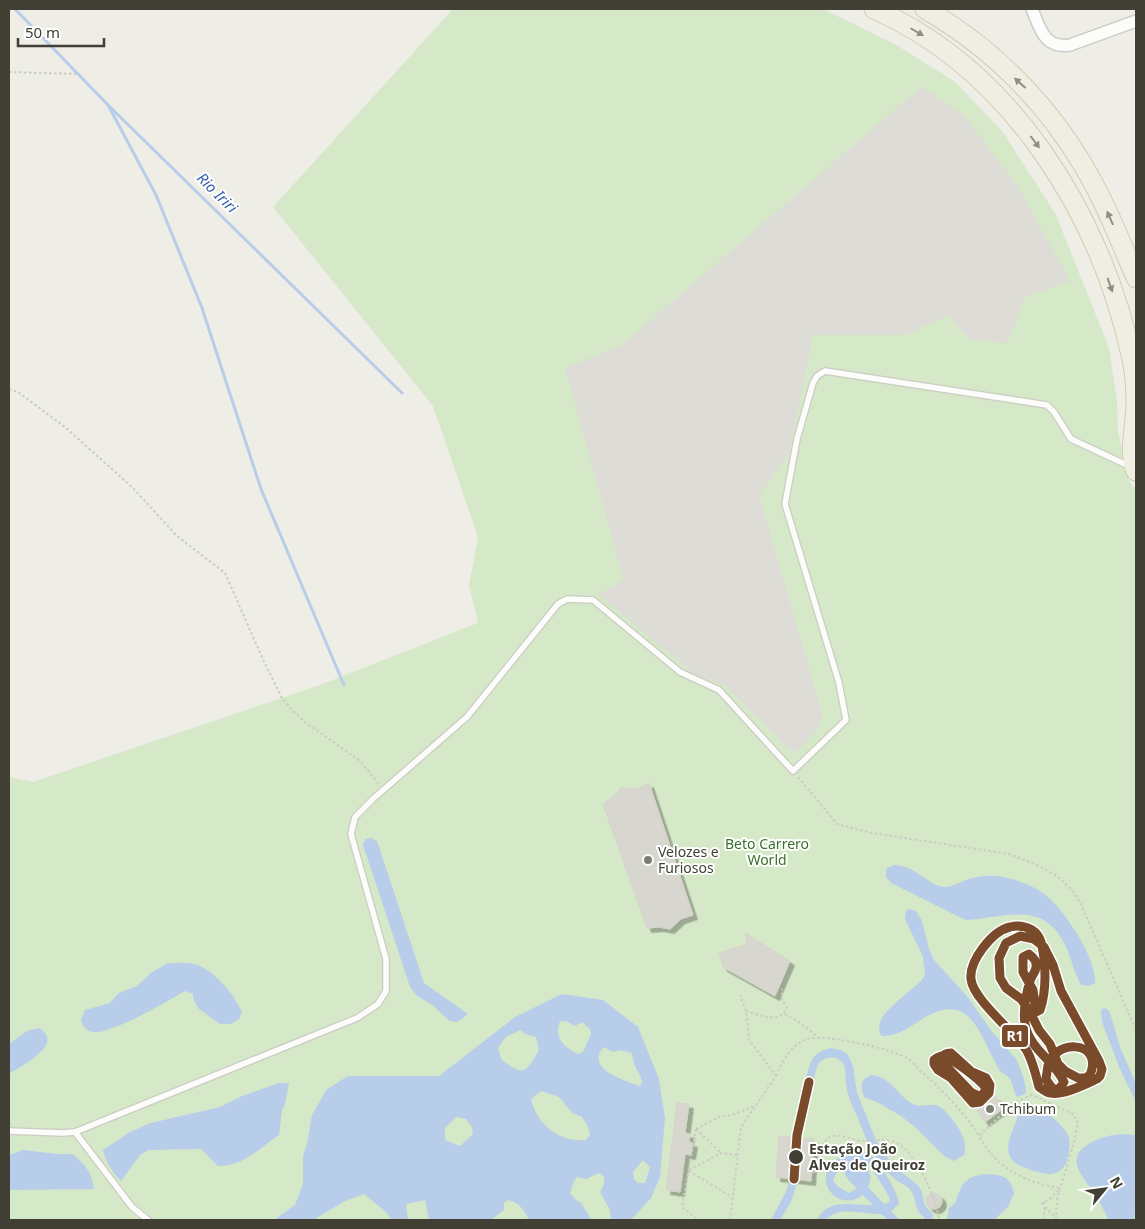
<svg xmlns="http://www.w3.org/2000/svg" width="1145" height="1229" font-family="'Noto Sans',sans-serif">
	<defs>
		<filter id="shadow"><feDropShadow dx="4.5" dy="4.5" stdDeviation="0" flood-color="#0004"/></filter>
	</defs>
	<rect width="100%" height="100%" fill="#eeede6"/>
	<path fill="#d5e8c7" d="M453,9H823L898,46L955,82L1002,131L1055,213L1109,348L1117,401L1118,431L1129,481L1136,490V1220H9V777L33,782L320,685L478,623L469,585L478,537L433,406L273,207Z"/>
	<path fill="#dddcd6" d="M921,87L963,114L1019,188L1070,281L1025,297L1007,343L969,339L948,315L905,335H813L789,453L759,495L821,710L822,719L818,728L803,745L794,752L784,745L726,686L693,673L598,594L624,580L565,368L622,345Z"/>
	<g fill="#b8cdea" fill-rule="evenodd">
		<path d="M371,838L377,841L424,983L468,1014L457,1022L450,1021L431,1004L417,996L410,987L363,845L365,839Z"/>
		<path d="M894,865C916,865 929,887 945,887C951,887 957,884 963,881C973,877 985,875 997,876C1012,878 1030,884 1043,893C1063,907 1097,959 1095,983L1088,986L1081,985C1074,972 1072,961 1067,949C1046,899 1007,917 966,920L959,917L891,883L886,877V869Z"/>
		<path d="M909,909L916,911L922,921L929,949L934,960L966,995L993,1033L1017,1060L1024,1079L1026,1091L1025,1094L1017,1097C1013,1091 1013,1084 1010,1079C1007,1075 1005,1074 1001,1072C998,1069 996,1063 993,1058C978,1030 969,994 927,1016C913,1024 899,1037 882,1036C866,1016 918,990 925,975L923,957L905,919L906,911Z"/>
		<path d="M168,963C176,963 188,962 195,964C214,970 234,994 242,1012L239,1019L231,1024H220L198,1008L193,998V994L185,991C168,1001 110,1035 93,1032C86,1031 82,1026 81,1019L85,1010L110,1003L119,993L137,986L152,972Z"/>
		<path d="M562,994L603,1000L638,1027L659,1079L665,1118L660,1177L651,1198L631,1220H611L610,1210L600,1192L604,1184V1177L600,1173L594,1175L587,1179L577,1177L574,1181L570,1193L575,1199L581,1203L592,1220H529C525,1211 519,1202 508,1200L504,1203V1210L491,1220H429L425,1200L406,1204L408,1220H392L386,1212L364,1194L345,1201L313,1220H274L295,1205L303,1184V1156L307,1144L312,1115L326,1090L348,1076H439L515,1017ZM560,1021H566L575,1026L582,1022L590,1029L591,1034L583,1052L578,1054C563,1047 554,1038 560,1021ZM521,1030L525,1034L536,1037L539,1050C526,1073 524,1077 501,1059L498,1048L506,1037ZM604,1047L613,1052L620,1050L631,1053C634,1058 633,1062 635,1066C638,1073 641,1075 642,1083L640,1086C626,1081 583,1068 604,1047ZM541,1091L559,1097L572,1113L582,1117L587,1125L590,1134L586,1140C559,1143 537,1124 531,1099ZM456,1117L466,1119L472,1127L473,1134L460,1146L445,1140V1128ZM643,1160L650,1167L645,1183H638L634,1179L633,1172Z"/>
		<path d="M1104,1008L1108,1010L1110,1013L1120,1047L1136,1084V1102L1120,1069L1102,1022L1101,1010Z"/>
		<path d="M39,1028C66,1044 21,1066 9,1074V1044L27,1031Z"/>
		<path d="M831,1048L841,1050L848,1055L853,1066L857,1093L876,1140L893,1166L918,1185L922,1192L924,1204L933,1215L932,1220H924V1217C914,1211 917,1199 911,1191C908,1185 901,1184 896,1180C884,1170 875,1157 868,1143C865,1138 864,1131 861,1126C856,1112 847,1098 846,1083C845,1075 847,1066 841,1061C835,1055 822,1057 818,1065C815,1070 815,1078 813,1083L805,1081C811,1064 809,1053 831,1048Z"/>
		<path d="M872,1075C891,1077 898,1096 913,1104C920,1108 928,1104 935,1105C945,1106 962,1131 964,1140C965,1145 966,1150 964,1155L954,1161L944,1156L916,1128L901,1116L877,1102L865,1098C859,1087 860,1079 872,1075Z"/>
		<path d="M279,1083H289L285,1104L282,1110L279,1135C259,1148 245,1166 218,1166L201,1149L148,1150L140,1155L121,1181C112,1172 106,1162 103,1150L130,1132L151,1123L220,1107L242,1096Z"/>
		<path d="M1027,1103C1043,1110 1057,1118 1067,1133C1070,1138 1070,1145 1069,1151C1065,1179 1048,1177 1026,1168C1020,1166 1011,1162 1009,1154C1005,1138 1018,1125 1018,1111Z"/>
		<path d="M1136,1132V1199L1134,1220H1108C1105,1211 1099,1201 1094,1192C1080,1174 1064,1156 1092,1142C1106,1135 1120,1133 1134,1135Z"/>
		<path d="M23,1150L57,1154H73C86,1166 91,1171 94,1189L9,1190V1155Z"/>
		<path d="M856,1150C862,1151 867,1153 871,1156C880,1163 899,1193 899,1204L891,1211L900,1220H888L881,1214C871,1214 848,1210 840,1212C829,1214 831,1220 817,1220C829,1197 852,1206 873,1205L863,1195C834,1217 800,1166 856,1150ZM856,1159C871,1163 883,1186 890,1199L889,1202L884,1204L868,1187C874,1174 868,1164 854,1160ZM849,1162C839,1172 848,1180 857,1188L849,1193L837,1186L833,1180L839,1169Z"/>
		<path d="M982,1174C998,1175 1010,1173 1014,1193L1008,1207L994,1220H947L949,1208L955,1203L962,1185L970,1178Z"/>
		<path d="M790,1178L798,1180L791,1202L780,1220H771L786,1192Z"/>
	</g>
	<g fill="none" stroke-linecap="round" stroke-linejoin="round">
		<g stroke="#b8cdea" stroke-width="3">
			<path d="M15,9L108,105L402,393"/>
			<path d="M108,105L156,195L202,308L261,489L344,685"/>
		</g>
	</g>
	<g fill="#d7d6cf" stroke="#d6d4cc" filter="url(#shadow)">
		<path d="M649,783L693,915L681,919L670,929L659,927L647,928L603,804L613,797L621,788L636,789Z"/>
		<path d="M745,933L790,961L775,996L723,967L719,953L747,944Z"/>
		<path d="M995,1096L1004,1108L985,1122L977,1111Z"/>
		<path d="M677,1103L689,1104L685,1133L690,1134L689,1142L693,1143L691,1155L685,1154L680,1192L666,1190Z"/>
		<path d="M779,1136L814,1139L811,1181L776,1177Z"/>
		<circle cx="934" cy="1201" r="8"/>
	</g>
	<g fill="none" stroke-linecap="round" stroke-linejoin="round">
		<defs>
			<g id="lane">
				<path d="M9,1131L62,1133L75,1132L132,1207L148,1220"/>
				<path d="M75,1132L357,1018L378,1004L386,991V959L351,834L355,817L374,798L467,717L558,604L567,599L593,600L680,672L719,690L793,771L846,720L839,683L785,504L797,439L813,383L817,376L825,371L1047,405L1054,412L1071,439L1131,467"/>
			</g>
			<path id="street" d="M1032,9C1040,28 1044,49 1070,45L1136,21"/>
			<g id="primary">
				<path d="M874,9C1012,70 1101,215 1132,359C1135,373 1136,390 1136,404C1136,425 1128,451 1136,471"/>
				<path d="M925,9C990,46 1045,101 1083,165C1104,200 1120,240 1136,278"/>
			</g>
		</defs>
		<use href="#lane" stroke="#cccbc4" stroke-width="8"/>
		<use href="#street" stroke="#cccbc4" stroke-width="14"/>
		<use href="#primary" stroke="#cfcdb4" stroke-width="21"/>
		<g stroke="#cccbc6" stroke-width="2" stroke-dasharray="2.5 2.5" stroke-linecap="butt">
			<path d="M9,72L78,74"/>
			<path d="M9,389L18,392L65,427L133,488L177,536L225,573L265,664L282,698L291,709L305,722L360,761L379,784"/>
			<path d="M798,777L837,824L872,833L1009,854L1035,864L1057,876L1072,890L1081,904L1136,1030"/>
			<path d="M746,1011C761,1015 779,1025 787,1008L782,1000V989"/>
			<path d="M785,1014L800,1023L818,1037"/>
			<path d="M776,1076C782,1062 791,1045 807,1039C822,1033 892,1049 907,1058C913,1062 918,1069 924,1074C944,1092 964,1112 979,1136"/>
			<path d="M696,1129L682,1207L698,1220"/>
			<path d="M696,1129L721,1116L732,1115L754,1106"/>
			<path d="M696,1129L721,1153"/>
			<path d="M689,1170L721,1153L737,1155"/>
			<path d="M689,1171L732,1197"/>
			<path d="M813,1173L817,1170C821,1155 816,1147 831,1136C842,1134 851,1140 862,1141C874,1141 885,1138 897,1143C915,1151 938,1201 939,1220"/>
			<path d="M1044,1202L1045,1207L1056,1218"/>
			<path d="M1041,1204L1051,1198L1059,1190"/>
			<path d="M730,1220L741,1127L776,1076L749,1040L746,1011L740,995"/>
			<path d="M1012,1220L1013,1219"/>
			<path d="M1043,1220L1045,1207"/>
			<path d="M1056,1220L1057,1199L1074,1142L1078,1123L1073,1114L1032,1095L1015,1102L979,1136C997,1169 1024,1182 1060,1188"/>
		</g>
		<use href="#lane" stroke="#fcfcfb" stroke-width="5.5"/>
		<use href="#street" stroke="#fcfcfb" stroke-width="11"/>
		<use href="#primary" stroke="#f0eee2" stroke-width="19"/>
		<defs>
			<g id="rail-1">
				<path d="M1044,947L1053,965L1061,991L1099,1061L1102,1069L1100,1076L1097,1079C1086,1084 1062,1096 1050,1093C1047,1093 1042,1089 1039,1087C1036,1075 1033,1062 1027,1051C1015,1032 973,1000 971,979C969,961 992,931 1010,927C1018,925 1025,926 1032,930C1037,933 1039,936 1041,942C1046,962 1047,990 1040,1010L1036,1012L1033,990L1023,972V957L1029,954C1033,957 1037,962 1036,967C1036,972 1031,976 1030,981C1026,994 1023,1010 1025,1024C1029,1049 1055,1061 1064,1082L1059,1089H1053C1051,1086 1047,1082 1046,1079C1046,1077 1047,1074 1047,1072C1049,1037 1105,1039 1090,1075L1085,1078H1078L1065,1071L1058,1064L1050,1044L1039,1030L1029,1010L1021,999L1006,988L1000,978L999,958L1006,943L1020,936L1034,939L1035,940L1044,947"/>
				<path d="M942,1059L945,1066L948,1068L972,1093L979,1096L983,1095L986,1088C980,1080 950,1056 941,1056C937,1057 936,1058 934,1060V1064L938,1070L951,1078L973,1103L980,1102L989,1093L990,1085L986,1078L972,1072L951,1053C946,1053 944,1054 942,1059"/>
				<path d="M794,1179L797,1135L809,1082"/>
			</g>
		</defs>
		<use href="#rail-1" stroke="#fff" stroke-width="12"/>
		<use href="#rail-1" stroke="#7a4b2a" stroke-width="9"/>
	</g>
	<defs><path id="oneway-solid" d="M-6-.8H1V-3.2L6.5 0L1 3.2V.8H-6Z" transform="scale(1.25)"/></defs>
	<g fill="#908e82">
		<use href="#oneway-solid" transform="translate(917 32) rotate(30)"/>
		<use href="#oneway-solid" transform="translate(1020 83) rotate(-138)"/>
		<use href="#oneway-solid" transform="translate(1035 142) rotate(53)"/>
		<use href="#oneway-solid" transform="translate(1110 218) rotate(-114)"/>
		<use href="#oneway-solid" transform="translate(1110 285) rotate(70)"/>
	</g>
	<g fill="#7e7d72" stroke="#fff" stroke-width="2">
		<circle cx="648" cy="860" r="5"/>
		<circle cx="990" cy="1109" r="5"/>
	</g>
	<circle fill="#424034" stroke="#fff" stroke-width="2" cx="796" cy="1157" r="8"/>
	<g text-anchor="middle" stroke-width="4" stroke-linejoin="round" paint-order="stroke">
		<g font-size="14" fill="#37712a" stroke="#fff">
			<text x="767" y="849">Beto Carrero<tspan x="767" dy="16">World</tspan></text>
		</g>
		<g font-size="14" fill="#424034" stroke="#fff" text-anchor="start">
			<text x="658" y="857">Velozes e<tspan x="658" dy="16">Furiosos</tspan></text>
			<text x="1000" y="1114">Tchibum</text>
		</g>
		<g font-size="14" font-weight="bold" fill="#424034" stroke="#fff" text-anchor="start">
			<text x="809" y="1154">Estação João<tspan x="809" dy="16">Alves de Queiroz</tspan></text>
		</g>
		<g font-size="15" font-style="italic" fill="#3360a8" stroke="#fff">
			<text transform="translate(217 193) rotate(45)" y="5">Rio Iriri</text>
		</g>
	</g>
	<rect stroke="#fff" stroke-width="2" x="1001" y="1024" width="28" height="24" rx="5" fill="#7a4b2a"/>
	<g font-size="14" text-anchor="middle" font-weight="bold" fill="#fff">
		<text x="1015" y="1041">R1</text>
	</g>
	<rect width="1145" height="1229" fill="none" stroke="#424034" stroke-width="20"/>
	<g transform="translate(1105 1189) rotate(61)" stroke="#ffffff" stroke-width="4" paint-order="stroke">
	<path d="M0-4L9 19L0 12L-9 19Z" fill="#424034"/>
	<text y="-8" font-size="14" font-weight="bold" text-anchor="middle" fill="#424034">N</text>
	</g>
	<path d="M18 38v8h86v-8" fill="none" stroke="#424034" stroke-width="2.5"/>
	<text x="25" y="38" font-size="15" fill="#424034" stroke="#ffffff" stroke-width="4" paint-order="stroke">50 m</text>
</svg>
